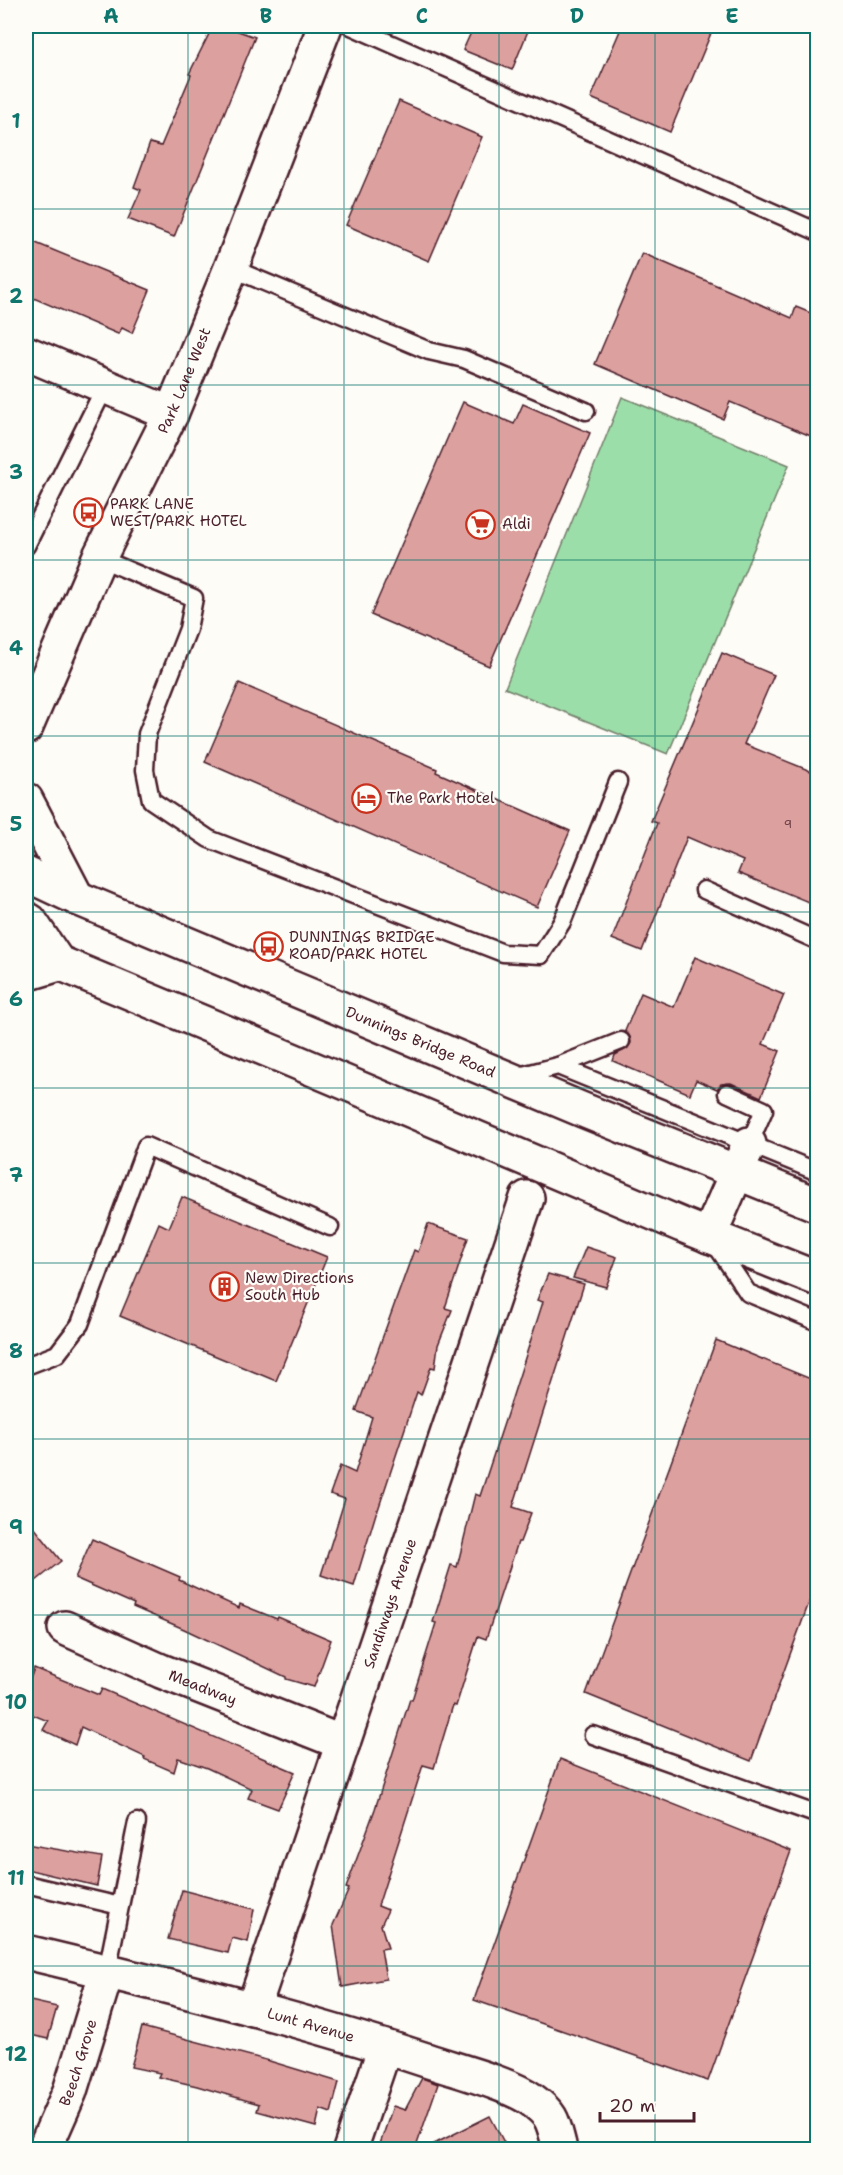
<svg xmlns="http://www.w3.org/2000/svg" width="843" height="2175" font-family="'Shantell Sans',sans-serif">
	<rect width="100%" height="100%" fill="#fdfcf7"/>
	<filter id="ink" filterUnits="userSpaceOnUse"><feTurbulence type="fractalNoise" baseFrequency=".0167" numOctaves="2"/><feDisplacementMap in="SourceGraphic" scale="12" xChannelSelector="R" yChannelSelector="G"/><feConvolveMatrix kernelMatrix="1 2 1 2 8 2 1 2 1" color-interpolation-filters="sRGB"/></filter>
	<g filter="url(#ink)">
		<path fill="#9cdea9" stroke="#737e6a" stroke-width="1.5" d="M622,397L789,465L668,754L505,688Z"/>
		<g fill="#dca19f" stroke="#4a1f2b" stroke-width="1.5">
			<path d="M213,26H224L255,37L174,237L128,219L141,190L134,187L150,143L161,146L191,75L189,74Z"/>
			<path d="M474,26H530L512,70L463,50Z"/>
			<path d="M622,26H714L670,132L591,98Z"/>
			<path d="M399,101L482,137L429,261L346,225Z"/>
			<path d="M26,239L150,290L132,333L122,328L118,334L31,297L29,290L26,289Z"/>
			<path d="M642,253L792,318L796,307L818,316V439L730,402L723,419L595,364Z"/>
			<path d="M463,402L514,424L523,404L590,433L489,666L371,615Z"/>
			<path d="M722,653L774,675L744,744L818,774V906L738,873L743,861L687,837L642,951L612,939L657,823L651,821Z"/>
			<path d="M239,683L437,769L436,772L570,831L537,907L205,762Z"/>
			<path d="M695,957L784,995L763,1044L780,1051L761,1097L731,1083L721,1084L717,1089L696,1080L690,1094L613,1061L615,1055L625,1050L631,1043L630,1037L625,1031L641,993L674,1007Z"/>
			<path d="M182,1197L327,1257L276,1381L120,1316L159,1223L169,1228Z"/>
			<path d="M428,1224L468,1238L445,1308L452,1310L438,1345L435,1368L431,1367L421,1395L417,1392L378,1510H377L354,1586L321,1575L345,1499L330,1494L340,1466L355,1473L372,1417L356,1411L414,1250L418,1252Z"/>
			<path d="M586,1247L617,1257L606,1287L573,1278Z"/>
			<path d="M548,1274L584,1284L513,1507L531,1513L520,1542H518L486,1639L478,1636L456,1706L453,1705L434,1768L423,1765L378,1906L388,1910L381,1925L388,1948L381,1949L386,1979L342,1987L333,1925L349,1889L346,1888L375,1809L410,1699L412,1700L436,1623L433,1622L451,1565L457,1567L475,1494L480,1496L507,1414L543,1302L537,1300Z"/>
			<path d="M716,1340L818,1382V1578L751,1761L586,1694Z"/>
			<path d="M26,1517L61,1561L26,1589Z"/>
			<path d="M92,1539L180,1577L179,1580L239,1608L240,1604L277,1619L278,1617L331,1640L314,1687L286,1679V1677L184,1629L133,1607L134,1604L75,1578Z"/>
			<path d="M34,1668L99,1695L102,1689L295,1772L278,1809L248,1798L252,1789L207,1768L178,1758L174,1772L144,1759L145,1757L81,1727L75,1745L43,1730L48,1721L26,1712V1691Z"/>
			<path d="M560,1759L791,1851L708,2081L474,2000Z"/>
			<path d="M26,1844L102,1857L97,1886L26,1869Z"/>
			<path d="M182,1890L254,1909L248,1942L232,1938L228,1953L168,1939Z"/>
			<path d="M26,2000L57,2007L48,2039L26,2034Z"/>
			<path d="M142,2027L266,2060L339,2082L331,2113L320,2109L316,2127L257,2111L259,2104L197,2086L158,2077L160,2073L131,2067Z"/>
			<path d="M422,2078L438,2084L415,2150H378L393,2106L405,2110Z"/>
			<path d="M490,2116L508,2150H422Z"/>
		</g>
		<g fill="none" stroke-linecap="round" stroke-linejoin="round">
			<defs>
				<g id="lane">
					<path d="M351,26L818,232"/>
					<path d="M231,268L429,351L464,359L586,411"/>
					<path d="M26,546L105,387"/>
					<path d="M99,558L194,598L188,629L147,734L145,770L151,800L209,839L503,953L541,955L562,922L618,782"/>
					<path d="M704,890L818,941"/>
					<path d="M558,1066L621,1041"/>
					<path d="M515,1077L558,1066L818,1172"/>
					<path d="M727,1093L764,1110L749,1144"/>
					<path d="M714,1242L748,1293L818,1322"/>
					<path d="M26,1366L57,1354L80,1324L146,1146L330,1227"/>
					<path d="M593,1735L818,1815"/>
					<path d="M26,1884L120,1906"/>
					<path d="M107,1971L137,1822"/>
				</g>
				<g id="street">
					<path d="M26,353L171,414"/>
					<path id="s1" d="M65,1628L161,1671L343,1743"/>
					<path id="s2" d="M26,1952C160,1984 295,2017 426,2060C455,2070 508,2083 532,2100C553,2115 553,2122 559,2145L558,2150"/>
					<path id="s3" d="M253,2009L527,1198"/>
					<path id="s4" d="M44,2150L70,2091L107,1971"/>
					<path d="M350,2150L385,2047"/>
				</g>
				<g id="secondary">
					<path id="s5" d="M26,727L99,558L171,414L231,268L325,26"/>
					<path d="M26,800L77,898"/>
					<path d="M26,974L59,964"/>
				</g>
				<g id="highway">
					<path id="s6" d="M26,874L77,898L583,1110L818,1205"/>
					<path d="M26,919L30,921L59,964"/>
					<path d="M26,949L292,1060L682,1225L818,1279"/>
					<path d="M709,1236L749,1144"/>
				</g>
			</defs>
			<use href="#lane" stroke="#4a1f2b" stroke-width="21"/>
			<use href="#street" stroke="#4a1f2b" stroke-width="38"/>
			<use href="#secondary" stroke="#4a1f2b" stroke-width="38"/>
			<use href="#highway" stroke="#4a1f2b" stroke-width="38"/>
			<use href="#lane" stroke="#fdfcf7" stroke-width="16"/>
			<use href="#street" stroke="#fdfcf7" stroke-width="33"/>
			<use href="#secondary" stroke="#fdfcf7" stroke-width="33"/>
			<use href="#highway" stroke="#fdfcf7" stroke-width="33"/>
		</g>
	</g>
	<path fill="none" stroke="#0f766e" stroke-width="1.5" stroke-opacity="0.55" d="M188,26V2150M344,26V2150M499,26V2150M655,26V2150M26,209H818M26,385H818M26,560H818M26,736H818M26,912H818M26,1088H818M26,1263H818M26,1439H818M26,1615H818M26,1790H818M26,1966H818"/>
	<defs>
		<symbol id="bus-ring" viewBox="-11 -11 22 22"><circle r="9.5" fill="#fdfcf7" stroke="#c8321e" stroke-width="1.5"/><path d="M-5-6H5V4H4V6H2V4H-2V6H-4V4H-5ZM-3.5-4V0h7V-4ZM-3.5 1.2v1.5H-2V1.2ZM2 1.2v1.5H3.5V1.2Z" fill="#c8321e"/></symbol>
		<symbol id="supermarket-ring" viewBox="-11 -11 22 22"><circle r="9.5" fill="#fdfcf7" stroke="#c8321e" stroke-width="1.5"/><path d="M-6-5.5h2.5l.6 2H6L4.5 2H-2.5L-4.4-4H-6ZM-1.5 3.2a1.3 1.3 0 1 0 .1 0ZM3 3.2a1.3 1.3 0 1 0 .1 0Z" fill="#c8321e"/></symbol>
		<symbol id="hotel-ring" viewBox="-11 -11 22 22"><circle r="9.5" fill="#fdfcf7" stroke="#c8321e" stroke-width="1.5"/><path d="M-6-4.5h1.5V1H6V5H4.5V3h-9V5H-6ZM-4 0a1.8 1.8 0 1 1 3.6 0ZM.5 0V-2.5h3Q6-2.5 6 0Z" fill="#c8321e"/></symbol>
		<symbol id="building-ring" viewBox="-11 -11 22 22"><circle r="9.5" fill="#fdfcf7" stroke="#c8321e" stroke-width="1.5"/><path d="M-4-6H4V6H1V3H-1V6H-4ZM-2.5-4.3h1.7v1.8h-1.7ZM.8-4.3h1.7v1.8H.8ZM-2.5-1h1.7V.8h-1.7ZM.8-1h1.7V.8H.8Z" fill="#c8321e"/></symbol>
	</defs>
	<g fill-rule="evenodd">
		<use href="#bus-ring" x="72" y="496" width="33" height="33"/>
		<use href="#supermarket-ring" x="464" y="508" width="33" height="33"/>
		<use href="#hotel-ring" x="350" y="782" width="33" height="33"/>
		<use href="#bus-ring" x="252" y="930" width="33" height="33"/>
		<use href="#building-ring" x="208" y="1270" width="33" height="33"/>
	</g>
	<g text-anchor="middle" stroke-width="4.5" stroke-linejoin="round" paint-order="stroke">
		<g font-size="12" fill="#6e4048">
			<text x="788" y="828">9</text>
		</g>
		<g font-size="15" fill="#4a1f2b" stroke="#fdfcf7">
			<text dy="5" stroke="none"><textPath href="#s5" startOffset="381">Park Lane West</textPath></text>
			<text dy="5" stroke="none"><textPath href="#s6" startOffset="429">Dunnings Bridge Road</textPath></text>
			<text dy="5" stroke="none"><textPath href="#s3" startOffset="428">Sandiways Avenue</textPath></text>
			<text dy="5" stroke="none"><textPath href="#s1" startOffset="150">Meadway</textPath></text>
			<text dy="5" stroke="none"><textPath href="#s2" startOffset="294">Lunt Avenue</textPath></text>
			<text dy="5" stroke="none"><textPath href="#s4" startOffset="94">Beech Grove</textPath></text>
		</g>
		<g font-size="15" fill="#4a1f2b" stroke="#fdfcf7" text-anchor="start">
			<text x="110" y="509">PARK LANE<tspan x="110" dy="17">WEST/PARK HOTEL</tspan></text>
			<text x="502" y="529">Aldi</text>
			<text x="387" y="803">The Park Hotel</text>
			<text x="289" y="942">DUNNINGS BRIDGE<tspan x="289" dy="17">ROAD/PARK HOTEL</tspan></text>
			<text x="245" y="1283">New Directions<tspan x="245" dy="17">South Hub</tspan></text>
		</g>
	</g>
	<rect width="843" height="2175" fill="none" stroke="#fdfcf7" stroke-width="66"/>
	<path d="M600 2112v9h94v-9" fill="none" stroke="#4a1f2b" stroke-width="3"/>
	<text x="609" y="2112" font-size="18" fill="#4a1f2b" stroke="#fdfcf7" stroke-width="4.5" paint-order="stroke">20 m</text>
	<rect x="33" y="33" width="777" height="2109" fill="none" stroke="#0f766e" stroke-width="2"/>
	<g font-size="20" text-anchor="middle" font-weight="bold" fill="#0f766e">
		<text x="111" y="23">A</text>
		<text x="266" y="23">B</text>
		<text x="422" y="23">C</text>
		<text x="577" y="23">D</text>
		<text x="732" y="23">E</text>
		<text x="16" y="128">1</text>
		<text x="16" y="303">2</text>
		<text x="16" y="479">3</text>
		<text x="16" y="655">4</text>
		<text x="16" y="831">5</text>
		<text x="16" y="1006">6</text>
		<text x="16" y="1182">7</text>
		<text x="16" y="1358">8</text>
		<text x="16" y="1534">9</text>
		<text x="16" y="1709">10</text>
		<text x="16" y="1885">11</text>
		<text x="16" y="2061">12</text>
	</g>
</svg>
